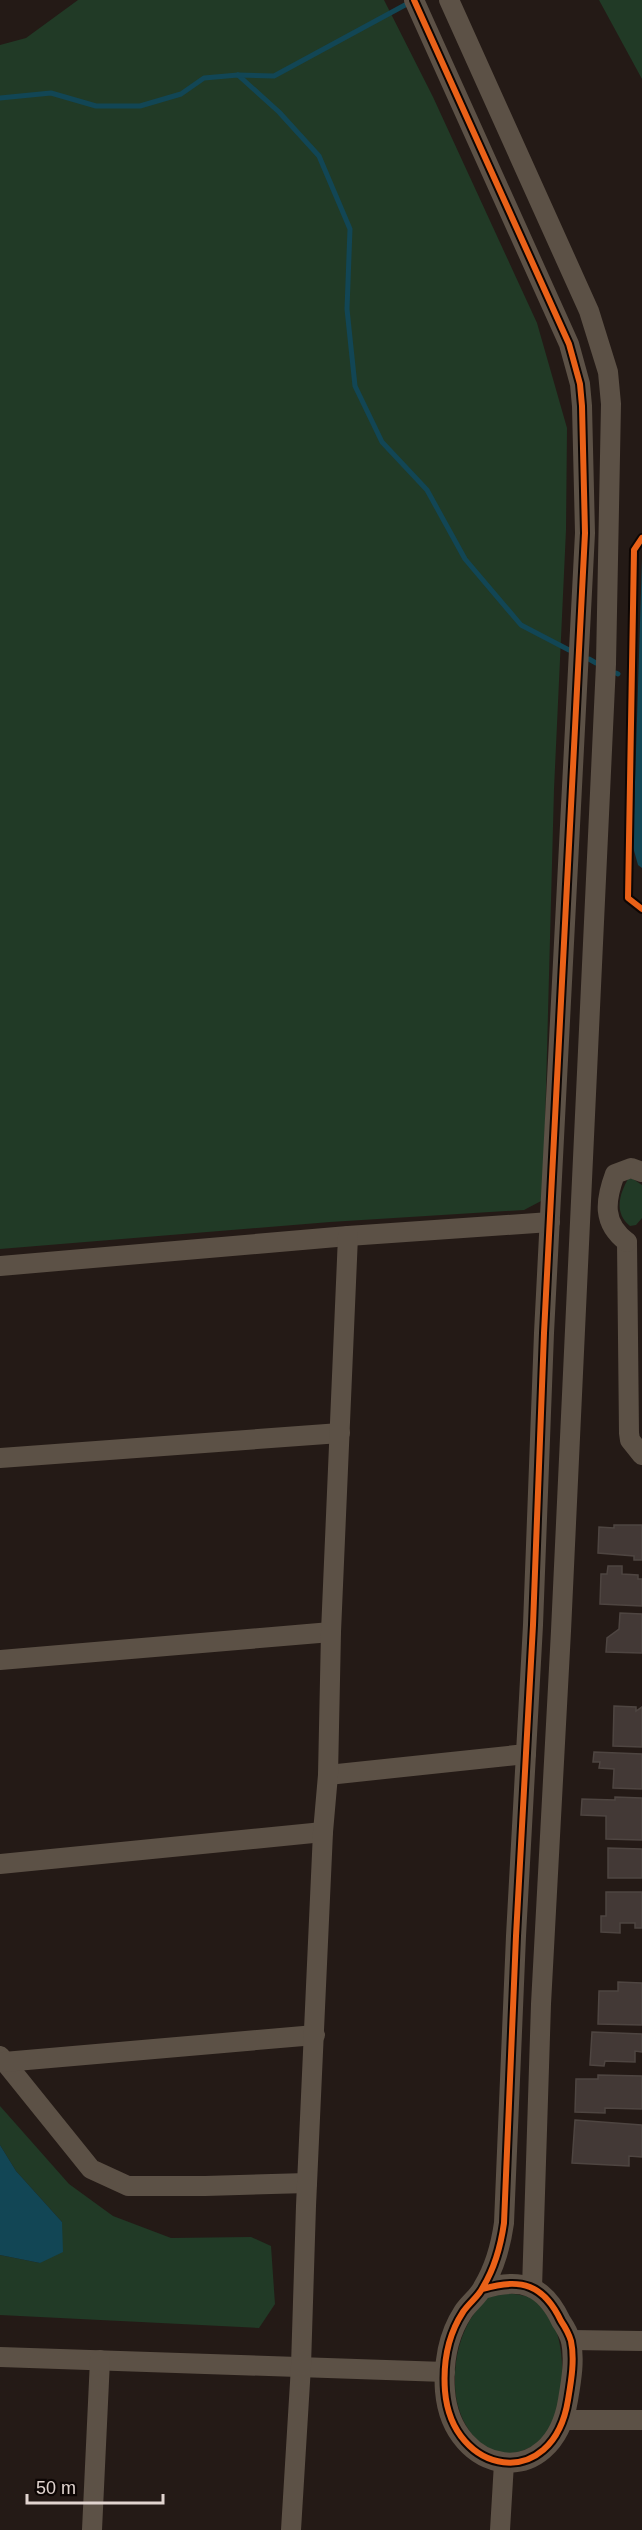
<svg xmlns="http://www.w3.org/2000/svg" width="642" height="2530" font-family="Helvetica,sans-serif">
	<rect width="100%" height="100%" fill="#241a16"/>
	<g fill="#213a26">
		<path d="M78,0H384L433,97L537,323L567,428L566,530L554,789L543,1200L524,1210L330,1222L0,1249V45L26,38Z"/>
		<path d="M599,0H642V79Z"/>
		<path d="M628,1179H633L642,1185V1218L636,1225L630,1226C614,1213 619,1195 628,1179Z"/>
		<path d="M0,2106L69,2184L113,2216L171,2238L251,2237L271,2246L275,2304L259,2328L0,2315V2255L40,2263L62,2222L16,2171L0,2145Z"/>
		<path d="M509,2293C518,2295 528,2295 535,2300C569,2322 568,2398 550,2429C542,2443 528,2450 513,2453C500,2454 489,2450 479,2442C464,2428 455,2405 455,2384C454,2352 464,2320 488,2297Z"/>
	</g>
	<g fill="#124655">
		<path d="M642,558V868L638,865L633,847Z"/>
		<path d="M0,2145L16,2171L62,2222L63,2252L40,2263L0,2255Z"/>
	</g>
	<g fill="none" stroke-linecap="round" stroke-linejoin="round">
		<g stroke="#124655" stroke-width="5">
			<path d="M238,75L279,112L319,156L350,229L347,309L355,386L382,442L427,490L465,559L521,625L569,650"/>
			<path d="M0,98L51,93L96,106H140L181,94L204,78L238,75L274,76L405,5"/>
			<path d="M589,659L596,663"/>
			<path d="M616,673L618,674"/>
		</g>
	</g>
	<g fill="#433936" stroke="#4e4541" stroke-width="1.5">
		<path d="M614,1525H642V1560H634V1556L598,1553L599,1527L614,1528Z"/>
		<path d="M608,1566H622V1574L638,1575V1579H642V1606L600,1604L601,1574H607Z"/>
		<path d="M620,1613L642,1614V1653L606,1652L607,1638L619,1629Z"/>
		<path d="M614,1706L636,1707V1711L642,1707V1747L613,1746Z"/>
		<path d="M594,1752L642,1754V1789L613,1788L614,1769L599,1768L600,1762H593Z"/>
		<path d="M615,1797L642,1798V1840L606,1839V1816L581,1815L582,1799L615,1800Z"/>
		<path d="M608,1848L642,1849V1878H608Z"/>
		<path d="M606,1892H642V1928H635V1923H620V1933L601,1932V1916H606Z"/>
		<path d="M618,1982L642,1983V2025L598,2024L599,1991H618Z"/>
		<path d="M592,2032L642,2034V2052L635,2051V2062L605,2061L604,2066L590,2065Z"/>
		<path d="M598,2075L642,2076V2109L605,2108V2113L575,2112L576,2079H598Z"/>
		<path d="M575,2120L642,2125V2157L629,2156V2166L572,2163Z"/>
	</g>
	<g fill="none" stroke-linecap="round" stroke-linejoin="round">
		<g stroke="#5c5146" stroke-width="20">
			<path d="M414,0L569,344L580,384L582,406L585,533L544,1333L533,1625L516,1936L504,2223C501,2244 494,2269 483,2287C479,2296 469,2303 463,2312C448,2335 443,2364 445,2391C452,2476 553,2493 568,2400C571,2382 575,2360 571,2341C569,2334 565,2327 561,2321C544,2285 521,2277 483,2289"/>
			<path d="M449,0L589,311L608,372L611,404L606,664L561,1631L541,2004L532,2288"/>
			<path d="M627,1242L629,1433L630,1440L642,1455"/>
			<path d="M627,1242C602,1223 605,1201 615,1174L631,1168L642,1172"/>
			<path d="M0,1266L348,1236L550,1222"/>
			<path d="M0,1458L340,1433"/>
			<path d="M0,1660L331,1632"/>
			<path d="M328,1775L526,1754"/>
			<path d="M0,1864L323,1832"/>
			<path d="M0,2056L91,2169L128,2186H205L307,2183"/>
			<path d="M4,2062L315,2035"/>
			<path d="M571,2340L642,2341"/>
			<path d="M0,2357L445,2372"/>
			<path d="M564,2420H642"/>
			<path d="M92,2530L100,2360"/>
			<path d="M291,2530L301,2366L306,2206L323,1832L328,1775L331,1632L348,1236"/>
			<path d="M500,2530L504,2463"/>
		</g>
		<defs>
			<g id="cycleway">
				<path d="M414,0L569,344L580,384L582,406L585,533L544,1333L533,1625L516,1936L504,2223C501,2244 494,2269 483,2287C479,2296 469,2303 463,2312C448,2335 443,2364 445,2391C452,2476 553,2493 568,2400C571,2382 575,2360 571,2341C569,2334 565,2327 561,2321C544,2285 521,2277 483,2289"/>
				<path d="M642,538L634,550L628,898L642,909"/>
			</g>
		</defs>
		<use href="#cycleway" stroke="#0d0604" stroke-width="10"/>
		<use href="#cycleway" stroke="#ea6118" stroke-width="6"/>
	</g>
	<path d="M27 2494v9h136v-9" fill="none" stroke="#e1d4cf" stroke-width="3"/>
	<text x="36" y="2494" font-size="18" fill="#e1d4cf" stroke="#0d0604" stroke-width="4.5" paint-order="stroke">50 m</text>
</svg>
